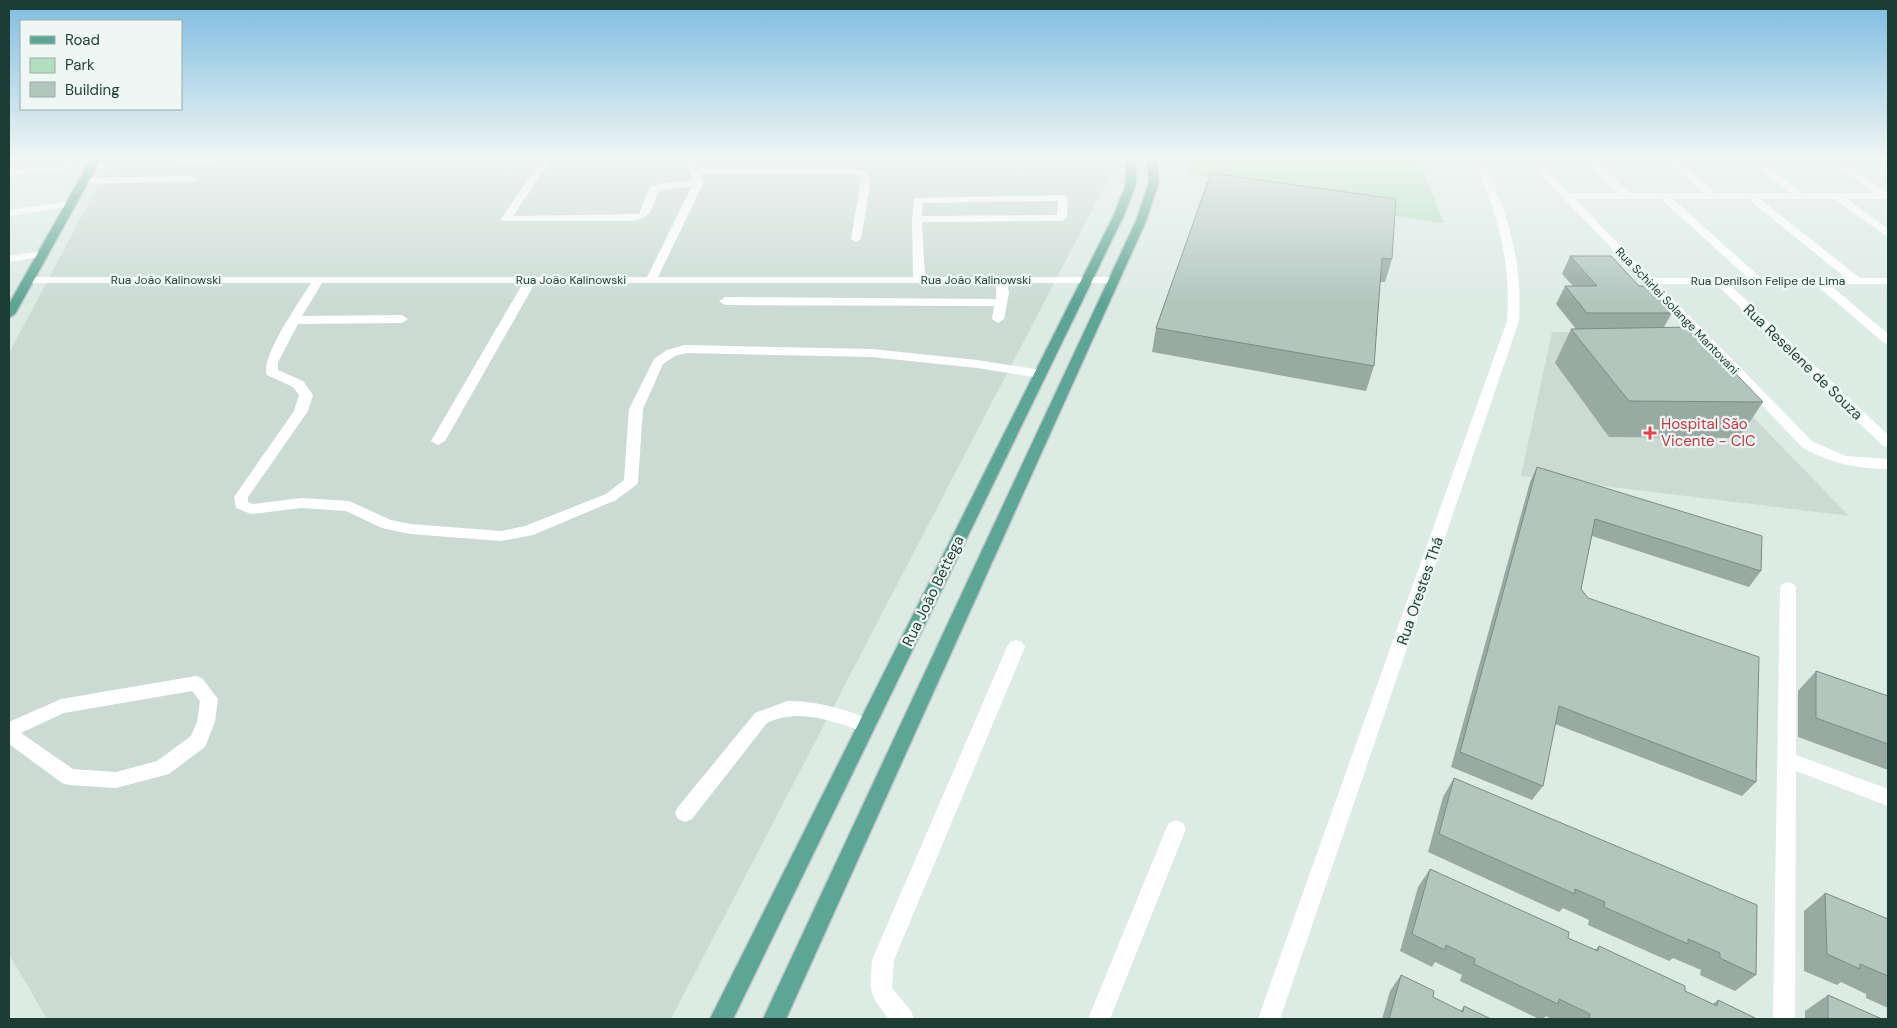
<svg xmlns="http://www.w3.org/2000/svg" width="1897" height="1028" font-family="'DM Sans',sans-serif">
	<rect width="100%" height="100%" fill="#ddebe5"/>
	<g fill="#cbdbd4">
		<path d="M112,159H1115L1116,164L671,1019H47L9,954V353Z"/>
		<path d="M1552,332H1671L1849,516L1521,476Z"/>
	</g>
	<path fill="#b3dfc0" d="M1189,159H1418L1444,223L1251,195L1247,184L1189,174Z"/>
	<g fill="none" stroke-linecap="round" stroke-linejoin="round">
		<defs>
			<g id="major">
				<path d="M91,159H101L15,314L9,318V304Z"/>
				<path d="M1126,159H1136V184L1124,215L733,1019H710L1114,215L1126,184Z"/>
				<path d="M1147,159H1157L1159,182L1146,221L786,1019H763L1136,221L1149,182Z"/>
			</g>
		</defs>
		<use href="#major" stroke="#c0c8c6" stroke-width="3"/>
		<g fill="#fff" fill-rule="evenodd">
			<path d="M93,159L97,160L98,163L204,159L215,162L210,165L92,169L87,166L9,176V170Z"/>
			<path d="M542,159H551L513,216L639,214L650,187L668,182L693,180L684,159H694L698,168H852L866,172L871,179L861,239L856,242L851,239L861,179L859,176L852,174H700L704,182L658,277H913L912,219L914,198L1063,195L1068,198L1067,218L1062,221L922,222L925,277H1114L1120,280L1114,283H1007L1009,293L1004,319L998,323L992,319L994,306L725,305L719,301L725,297L996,299V283H535L445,441L438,445L431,441L523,283H322L302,316L402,315L408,319L402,323L298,324L278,362V370L303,381L313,395L308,411L248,497V502L253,504L301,498L349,501L391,520L410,524L501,531L525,526L606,494L624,480L629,409L654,359L667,350L685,345L872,349L977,360L1041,370L1047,374L1041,378L977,368L872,357L686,353L675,356L663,364L643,409L638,482L636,485L616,500L533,535L501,541L410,534L382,528L346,511L301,508L251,514L236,508L234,497L294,411L299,395L293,387L267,375C259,359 301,299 311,283H28L22,280L28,277H647L692,186L658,191C651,210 653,217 632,221H502L501,219ZM1058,201L1057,215L922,216L923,203Z"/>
			<path d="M1473,159H1483C1508,212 1523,263 1519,321L1280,1019H1258L1507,321C1512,263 1497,212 1473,159Z"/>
			<path d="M1526,159H1536L1569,193H1618L1584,159H1594L1630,193H1704L1665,159H1675L1716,193H1790L1747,159H1757L1802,193H1874L1828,159H1839L1888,193V199H1847L1888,229V237L1834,199H1760L1860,278H1888V284H1829L1888,334V344L1884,343L1815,284H1729L1888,435V447L1883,446L1716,284H1658L1813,442L1846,456L1888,459V469C1858,469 1830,463 1803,448ZM1575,199H1661L1748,278H1652ZM1673,199H1748L1846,278H1761Z"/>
			<path d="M191,176L196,179L194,181L83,184L78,181L83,178Z"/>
			<path d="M70,201L74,202V206L9,216V210Z"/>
			<path d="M43,251L47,252V256L9,262V256Z"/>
			<path d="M1788,582L1794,584L1796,588V755L1888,789V806L1796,771L1795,1019H1773L1780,588L1782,584Z"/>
			<path d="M1016,640L1022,642L1025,647L894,960L892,988L911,1011L914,1019H889C868,993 870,992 872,960L1007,647L1010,642Z"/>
			<path d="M196,676L202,678L218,699L215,722L205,747L169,774L116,788L69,785L62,783L9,744V722L61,699ZM192,691L200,701L197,722L191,736L157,761L116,772L73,769L21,733L64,713Z"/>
			<path d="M787,701C817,700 845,710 873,720L876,725L873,730L867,733C835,722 800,707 767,723L692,819L685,822L678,819L675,813L678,807L755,713Z"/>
			<path d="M1176,820L1183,823L1186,829L1110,1019H1088L1166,829L1169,823Z"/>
		</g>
		<use href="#major" fill="#5da594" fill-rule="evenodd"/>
	</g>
	<g fill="#99aaa3">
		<path d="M1211,173L1392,259L1385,282H1380L1374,366L1366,391L1152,352L1156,328Z"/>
		<path d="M1570,256L1639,286L1672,313L1664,327L1763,402L1739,438L1609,437L1555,363L1571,329H1576L1556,304L1565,286H1573L1562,274Z"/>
		<path d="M1537,467L1761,571L1749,587L1592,536L1581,589L1588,598L1756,782L1742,796L1555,724L1543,786L1532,800L1451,767L1530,482Z"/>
		<path d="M1816,671L1888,696V770L1798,737V691Z"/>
		<path d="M1454,778L1756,975L1735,991L1700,975L1701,970L1673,958L1669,961L1588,925L1589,920L1563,908L1559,912L1428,852L1443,797Z"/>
		<path d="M1430,869L1568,938L1595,950L1599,946L1685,991L1713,1004L1718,1000L1755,1019H1552L1546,1016L1543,1019H1539L1460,981L1462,975L1435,962L1432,967L1400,951L1418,887Z"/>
		<path d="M1825,893L1888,919V1008L1866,998V994L1841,982L1837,985L1804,971V911Z"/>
		<path d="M1401,975L1433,997L1461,1011L1464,1006L1491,1019H1382L1390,991Z"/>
		<path d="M1828,995L1882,1019H1805V1011Z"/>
	</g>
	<g fill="#b2c6be" stroke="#7d8b85">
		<path d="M1211,173L1396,199L1392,259L1382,258L1374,366L1156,328Z"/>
		<path d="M1570,256H1611L1639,286H1646L1672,313H1587L1565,286H1597Z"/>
		<path d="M1691,327L1763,402L1629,401L1571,329Z"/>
		<path d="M1537,467L1762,536L1761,571L1595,519L1581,589L1588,598L1759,657L1756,782L1559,706L1543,786L1460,752Z"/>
		<path d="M1816,671L1888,696V744L1816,718Z"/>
		<path d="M1454,778L1757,905L1756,975L1720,958V953L1688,939V944L1604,907L1605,902L1575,889V894L1439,834Z"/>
		<path d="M1430,869L1569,932L1568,938L1598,951L1599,946L1685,986V991L1717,1006L1718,1000L1755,1018V1019H1589L1590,1014L1559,999L1558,1004L1474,964L1475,959L1446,945L1445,950L1412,934Z"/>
		<path d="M1825,893L1888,919V976L1860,964V969L1827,954Z"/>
		<path d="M1401,975L1434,991L1433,997L1463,1012L1464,1006L1491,1019H1389Z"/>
		<path d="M1828,995L1882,1019H1828Z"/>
	</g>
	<linearGradient id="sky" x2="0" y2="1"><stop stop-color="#7ebce1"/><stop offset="0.52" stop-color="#f0f6f3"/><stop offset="1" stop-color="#f0f6f3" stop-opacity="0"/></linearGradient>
	<rect width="1897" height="303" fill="url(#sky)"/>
	<path fill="#e0444e" stroke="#eef7f3" stroke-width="2" d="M1647.5 425.5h5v5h5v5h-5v5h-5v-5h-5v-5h5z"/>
	<g text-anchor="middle" stroke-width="4.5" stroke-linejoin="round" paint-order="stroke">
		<g font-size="12" fill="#1d3c34" stroke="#eef7f3">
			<text x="166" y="284">Rua João Kalinowski</text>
			<text x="571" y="284">Rua João Kalinowski</text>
			<text x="976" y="284">Rua João Kalinowski</text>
			<text x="1768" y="285">Rua Denilson Felipe de Lima</text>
			<text transform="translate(1677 311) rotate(46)" y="4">Rua Schirlei Solange Mantovani</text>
		</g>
		<g font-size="15" fill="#1d3c34" stroke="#eef7f3">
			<text transform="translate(1803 362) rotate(44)" y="5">Rua Reselene de Souza</text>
			<text transform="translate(933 591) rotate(-64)" y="5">Rua João Bettega</text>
			<text transform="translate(1420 591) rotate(-71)" y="5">Rua Orestes Thá</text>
		</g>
		<g font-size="15" fill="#be3a42" stroke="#eef7f3" text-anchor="start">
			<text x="1661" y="429">Hospital São<tspan x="1661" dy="17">Vicente - CIC</tspan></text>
		</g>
	</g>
	<rect width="1897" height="1028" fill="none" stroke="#1d3c34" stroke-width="20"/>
	<rect x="20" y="20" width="162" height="90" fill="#eef7f3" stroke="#9aaca7"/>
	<rect x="30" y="36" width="25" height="8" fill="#5da594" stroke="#9aaca7"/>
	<text x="65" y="45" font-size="15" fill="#1d3c34">Road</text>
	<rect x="30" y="58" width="25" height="15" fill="#b3dfc0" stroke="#9aaca7"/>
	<text x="65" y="70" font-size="15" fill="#1d3c34">Park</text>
	<rect x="30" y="82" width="25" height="15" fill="#b2c6be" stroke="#9aaca7"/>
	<text x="65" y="95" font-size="15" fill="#1d3c34">Building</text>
</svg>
